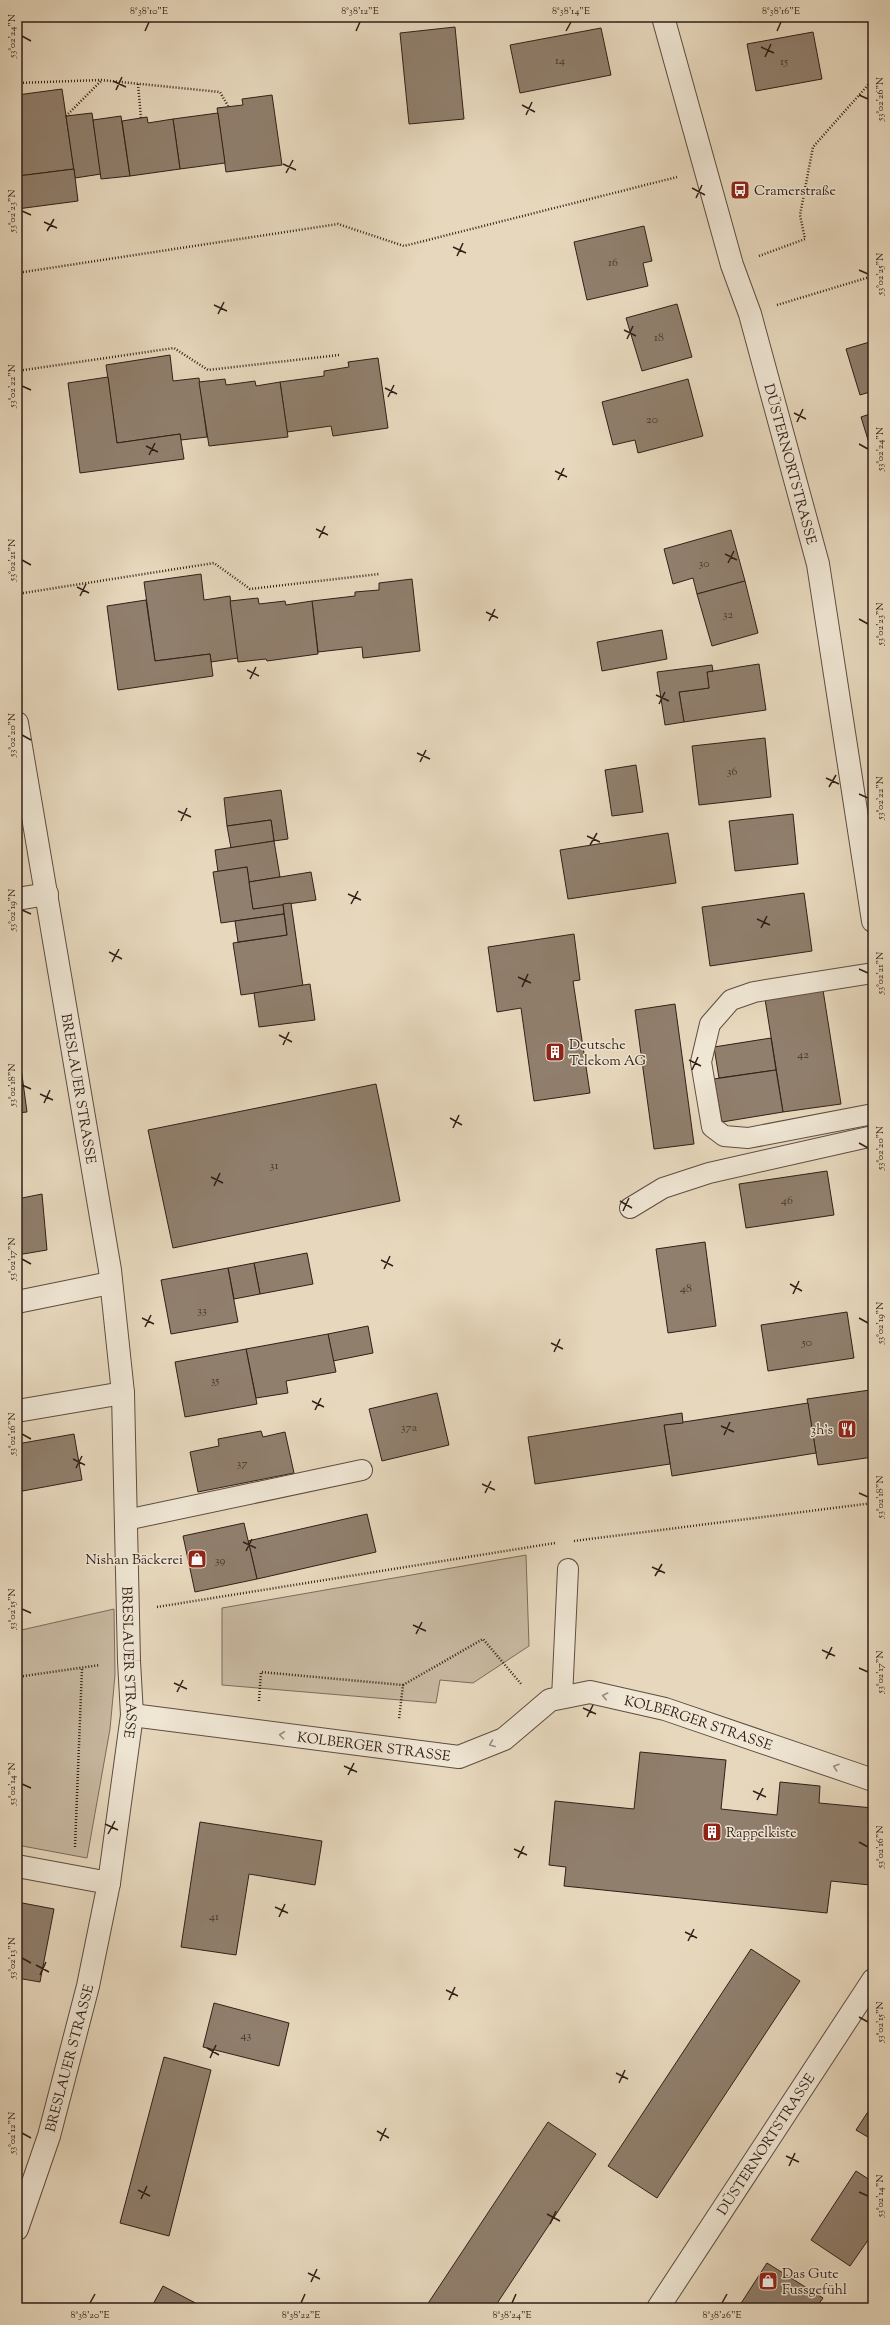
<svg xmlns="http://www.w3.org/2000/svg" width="890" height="2325" font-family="'Sorts Mill Goudy',serif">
	<rect width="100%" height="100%" fill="#e7d8bd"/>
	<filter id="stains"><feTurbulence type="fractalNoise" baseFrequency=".005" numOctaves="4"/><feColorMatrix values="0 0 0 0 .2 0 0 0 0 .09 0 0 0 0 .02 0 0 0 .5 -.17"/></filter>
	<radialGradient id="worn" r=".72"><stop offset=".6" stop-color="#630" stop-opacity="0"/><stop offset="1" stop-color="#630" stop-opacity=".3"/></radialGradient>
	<g fill="#c8b9a1" stroke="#7d6c5c">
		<path d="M526,1555L529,1646L473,1683L440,1680L436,1703L222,1685V1608Z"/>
		<path d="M114,1609L115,1675L110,1729L87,1858L17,1845V1631Z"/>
	</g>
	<g fill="#907f6d" stroke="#321f17">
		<path d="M738,17H766L739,22Z"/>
		<path d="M455,27L464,119L409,124L400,33Z"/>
		<path d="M601,28L611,75L520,93L510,45Z"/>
		<path d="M813,32L822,79L756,91L747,44Z"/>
		<path d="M62,89L74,169L18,176L17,95Z"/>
		<path d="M272,95L282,165L226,172L217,108L243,105L242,99Z"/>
		<path d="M92,113L101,174L75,178L66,116Z"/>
		<path d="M218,113L225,163L180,169L173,119Z"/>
		<path d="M121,116L130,176L101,179L93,120Z"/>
		<path d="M147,117L148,123L173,119L180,169L130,176L122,121Z"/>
		<path d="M17,169L18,176L74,169L78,201L17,209Z"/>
		<path d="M644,226L652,261L643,263L648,286L587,300L574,242Z"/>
		<path d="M677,304L692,357L642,371L626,318Z"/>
		<path d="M873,341V391L860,395L846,349Z"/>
		<path d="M170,355L173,381L199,378L207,437L181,440L180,434L117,443L106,365Z"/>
		<path d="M378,358L388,428L333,436L331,426L287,432L280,382L324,376V371L349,367L348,362Z"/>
		<path d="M108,377L117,443L180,434L184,459L80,473L68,383Z"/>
		<path d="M225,379L226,385L255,381L256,386L280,382L288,437L209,446L199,382Z"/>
		<path d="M688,379L703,436L638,453L635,440L613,445L602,402Z"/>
		<path d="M873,413V456L861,417Z"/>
		<path d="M731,530L745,581L697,594L693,578L673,584L664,549Z"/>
		<path d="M201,574L204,600L230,596L238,658L211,662L210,654L155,661L144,582Z"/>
		<path d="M412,579L420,651L363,658L362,647L318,652L312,601L355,596V592L379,590V583Z"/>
		<path d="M745,581L758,633L712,646L697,594Z"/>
		<path d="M258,598L259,604L285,601L286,605L312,601L318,654L267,661L266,659L238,662L230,601Z"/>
		<path d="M146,600L155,661L210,654L213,676L118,690L107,606Z"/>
		<path d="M662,630L667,659L602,671L597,642Z"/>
		<path d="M759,664L766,710L684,722L679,692L709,688L707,672Z"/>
		<path d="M712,665L713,671L707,672L709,688L679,692L684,722L665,725L657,672Z"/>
		<path d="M765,738L771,797L699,805L692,746Z"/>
		<path d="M636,765L643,812L612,816L605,770Z"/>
		<path d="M281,790L288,839L274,841L271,820L227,826L224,798Z"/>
		<path d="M793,814L798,864L735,871L729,821Z"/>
		<path d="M271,820L274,841L231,848L227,826Z"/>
		<path d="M668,833L676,883L568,899L560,850Z"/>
		<path d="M274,841L280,877L249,882L247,867L218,872L215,850Z"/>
		<path d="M247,867L253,909L283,904L284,914L221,923L213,872Z"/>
		<path d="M311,872L316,900L253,909L249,882Z"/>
		<path d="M804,893L812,951L710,966L702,907Z"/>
		<path d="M291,903L303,986L241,995L233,943L287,935L283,904Z"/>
		<path d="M284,914L287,935L238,942L235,921Z"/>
		<path d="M574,934L580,980L573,981L590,1093L534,1101L521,1008L497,1012L488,947Z"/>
		<path d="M310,984L315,1020L259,1027L254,993Z"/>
		<path d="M823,990L841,1104L783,1112L765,999Z"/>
		<path d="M675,1004L694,1144L654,1149L635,1010Z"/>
		<path d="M17,1038L27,1112L17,1113Z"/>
		<path d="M771,1038L776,1070L719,1078L714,1047Z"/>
		<path d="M776,1070L783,1112L722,1122L714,1079Z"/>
		<path d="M376,1084L400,1201L173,1248L148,1130Z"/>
		<path d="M827,1171L834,1215L746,1228L739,1184Z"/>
		<path d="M42,1194L47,1250L17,1255V1199Z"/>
		<path d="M705,1242L716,1326L668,1333L656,1249Z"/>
		<path d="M307,1253L313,1284L260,1294L254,1263Z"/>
		<path d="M254,1263L260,1294L234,1299L228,1268Z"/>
		<path d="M228,1268L238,1322L171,1334L161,1280Z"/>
		<path d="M847,1312L854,1358L768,1371L761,1325Z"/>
		<path d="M368,1326L373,1353L333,1361L328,1334Z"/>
		<path d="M328,1334L336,1372L286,1381L288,1393L256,1398L246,1349Z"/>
		<path d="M246,1349L257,1404L185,1417L175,1362Z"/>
		<path d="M870,1390L873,1406V1457L818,1465L807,1399Z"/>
		<path d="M437,1393L449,1445L382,1461L369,1409Z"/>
		<path d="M808,1403L816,1453L672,1476L664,1425Z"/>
		<path d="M682,1413L683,1423L664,1425L670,1464L535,1484L528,1437Z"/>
		<path d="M261,1431L263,1437L285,1432L294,1473L198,1492L190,1452L219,1446L218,1439Z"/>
		<path d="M74,1434L82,1480L17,1492V1444Z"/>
		<path d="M367,1514L376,1552L257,1579L248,1541Z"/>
		<path d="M244,1523L257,1579L195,1592L183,1536Z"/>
		<path d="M640,1752L726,1760L721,1809L777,1815L780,1782L820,1786L819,1803L873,1808V1850L870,1885L831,1881L827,1913L564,1886L566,1867L549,1865L555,1801L634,1809Z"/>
		<path d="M200,1822L322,1841L315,1885L249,1874L236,1955L181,1947Z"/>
		<path d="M17,1902L54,1909L40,1982L17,1978Z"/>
		<path d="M751,1949L800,1981L657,2198L608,2166Z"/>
		<path d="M214,2003L289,2023L279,2066L203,2047Z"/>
		<path d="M164,2057L211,2070L169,2236L120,2223Z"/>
		<path d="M873,2104V2140L856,2130Z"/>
		<path d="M548,2122L596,2154L494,2308H425Z"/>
		<path d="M856,2171L873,2182V2233L850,2266L811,2240Z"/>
		<path d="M767,2263L823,2298L816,2308H738Z"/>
		<path d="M163,2286L205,2308H151Z"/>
	</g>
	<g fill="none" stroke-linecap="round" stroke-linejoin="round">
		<defs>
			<g id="lane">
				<path d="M873,973L754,992L731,1000L710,1024L701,1062L712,1127L724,1136L748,1138L873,1114"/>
				<path d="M630,1208L663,1188L709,1173L873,1136"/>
				<path d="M126,1520L362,1470"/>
				<path d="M562,1698L568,1569"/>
			</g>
			<g id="street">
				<path id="s1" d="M663,17L732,265L750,314L818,564L873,921"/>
				<path id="s2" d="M17,723L110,1270L123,1393L129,1661L132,1715L109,1883L88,1986L49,2136L17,2229"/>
				<path d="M17,899L47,894"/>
				<path d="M17,1302L110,1283"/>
				<path d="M17,1411L123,1393"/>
				<path id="s3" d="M132,1715L459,1757L504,1739L550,1700L590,1692L665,1709L873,1780"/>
				<path d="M17,1866L109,1883"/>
				<path id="s4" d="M658,2308L873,1980"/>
			</g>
		</defs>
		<use href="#lane" stroke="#5f4d40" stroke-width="22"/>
		<use href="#street" stroke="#5f4d40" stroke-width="24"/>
		<g stroke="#321f17" stroke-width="2.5" stroke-dasharray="1 2" stroke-linecap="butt">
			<path d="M17,83L101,80L220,92L228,106"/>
			<path d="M138,84L141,118"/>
			<path d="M66,116L101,81"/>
			<path d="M759,256L805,239L800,215L813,147L868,85L873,84"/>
			<path d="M17,273L338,224L404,246L677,177"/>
			<path d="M777,305L873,276"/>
			<path d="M17,371L174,348L208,370L339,355"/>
			<path d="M17,594L214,563L250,589L379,574"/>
			<path d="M574,1541L873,1503"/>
			<path d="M157,1607L555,1543"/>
			<path d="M17,1677L100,1665"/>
			<path d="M403,1685L483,1639L522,1685"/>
			<path d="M259,1701L261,1672L403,1685L399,1719"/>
			<path d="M75,1847L82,1668"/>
		</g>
		<use href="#lane" stroke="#efe6d4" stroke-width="20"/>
		<use href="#street" stroke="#efe6d4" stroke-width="22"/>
	</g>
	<defs><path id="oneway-chevron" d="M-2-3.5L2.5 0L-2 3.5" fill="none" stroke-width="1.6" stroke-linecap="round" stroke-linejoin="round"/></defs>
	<g stroke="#9a8c7f">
		<use href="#oneway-chevron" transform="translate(605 1696) rotate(-167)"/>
		<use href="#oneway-chevron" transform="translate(282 1735) rotate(-173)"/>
		<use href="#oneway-chevron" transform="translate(492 1744) rotate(158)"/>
		<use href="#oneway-chevron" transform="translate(836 1767) rotate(-161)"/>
	</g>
	<path fill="none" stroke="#321f17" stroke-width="1.5" d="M145,31L149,22M356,31L360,22M566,31L571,22M777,31L781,22M22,36L31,41M761,47L774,53M765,57L771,44M113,81L126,87M116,90L122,77M859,95L868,99M522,105L535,112M526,115L532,102M283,164L296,170M286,173L293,160M692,188L705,195M696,198L702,185M22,211L31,215M44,222L57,228M47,231L54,219M453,247L466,253M457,256L463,243M859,270L868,274M214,305L227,311M218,314L224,302M624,330L636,336M627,339L633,326M22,386L31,390M385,388L397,394M388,397L394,385M794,413L806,419M797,422L803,409M859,444L868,449M146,446L158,452M149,455L155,443M555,471L567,477M558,480L564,468M316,529L328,535M319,538L325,526M725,554L737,560M22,560L31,565M728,563L734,551M77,587L89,593M80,596L86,584M486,612L498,618M859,619L868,624M489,621L495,609M247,670L259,676M250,679L256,667M656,695L669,701M659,704L665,692M22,735L31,740M417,753L430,759M420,762L426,750M826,778L839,784M829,787L836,775M859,794L868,798M178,811L191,817M181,821L187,808M587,836L600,842M590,845L597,833M348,894L361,900M351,904L358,891M22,910L31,914M757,919L770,925M761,928L767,916M109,952L122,959M112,962L119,949M859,969L868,973M518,977L531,983M522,987L528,974M279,1035L292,1042M283,1045L289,1032M689,1060L701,1066M692,1070L698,1057M22,1085L31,1089M40,1094L53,1100M44,1103L50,1090M450,1118L462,1125M453,1128L459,1115M859,1143L868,1148M211,1177L223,1183M214,1186L220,1173M620,1201L632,1208M623,1211L629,1198M22,1259L31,1264M381,1260L393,1266M384,1269L390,1256M790,1284L802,1291M793,1294L799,1281M142,1318L154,1324M859,1318L868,1323M145,1327L151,1315M551,1343L563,1349M554,1352L560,1339M312,1401L324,1407M315,1410L321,1398M721,1426L734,1432M22,1434L31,1439M724,1435L730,1422M73,1459L85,1465M76,1468L82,1456M482,1484L495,1490M485,1493L491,1481M859,1493L868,1497M243,1542L256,1548M246,1551L252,1539M652,1567L665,1573M655,1576L662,1564M22,1609L31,1613M413,1625L426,1631M416,1634L422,1622M822,1650L835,1656M826,1659L832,1647M859,1668L868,1672M174,1683L187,1689M177,1692L183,1680M583,1708L596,1714M587,1717L593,1705M344,1766L357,1772M348,1775L354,1763M22,1784L31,1788M753,1791L766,1797M757,1800L763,1788M105,1824L118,1830M108,1834L115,1821M859,1842L868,1847M514,1849L527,1855M518,1858L524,1846M275,1907L288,1913M279,1917L285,1904M685,1932L697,1938M688,1941L694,1929M22,1958L31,1963M36,1965L49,1972M40,1975L46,1962M446,1990L458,1996M449,2000L455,1987M859,2017L868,2022M207,2048L219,2055M210,2058L216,2045M616,2073L628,2079M619,2083L625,2070M377,2131L389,2138M22,2133L31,2138M380,2141L386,2128M786,2156L799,2162M789,2166L795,2153M138,2190L150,2196M859,2192L868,2196M141,2199L147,2186M547,2214L560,2221M550,2224L556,2211M308,2273L320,2279M311,2282L317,2269M90,2303L95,2294M301,2303L305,2294M512,2303L516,2294M722,2303L727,2294"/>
	<defs>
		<symbol id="bus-square" viewBox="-11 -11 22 22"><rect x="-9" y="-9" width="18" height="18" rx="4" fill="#8f2418" stroke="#efe6d4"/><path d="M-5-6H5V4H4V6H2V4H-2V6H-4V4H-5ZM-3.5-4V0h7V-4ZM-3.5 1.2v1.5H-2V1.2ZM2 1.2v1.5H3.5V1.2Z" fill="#fff"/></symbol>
		<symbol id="building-square" viewBox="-11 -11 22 22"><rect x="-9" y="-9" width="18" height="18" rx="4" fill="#8f2418" stroke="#efe6d4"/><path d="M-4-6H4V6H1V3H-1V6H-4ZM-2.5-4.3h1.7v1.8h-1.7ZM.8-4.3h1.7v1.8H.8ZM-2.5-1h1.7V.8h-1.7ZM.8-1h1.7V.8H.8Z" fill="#fff"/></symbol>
		<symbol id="restaurant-square" viewBox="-11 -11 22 22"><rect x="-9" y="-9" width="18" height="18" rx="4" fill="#8f2418" stroke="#efe6d4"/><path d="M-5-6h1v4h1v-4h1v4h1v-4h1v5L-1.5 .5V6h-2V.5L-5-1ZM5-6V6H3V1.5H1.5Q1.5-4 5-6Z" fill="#fff"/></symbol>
		<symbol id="shop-square" viewBox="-11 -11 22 22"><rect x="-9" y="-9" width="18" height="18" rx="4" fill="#8f2418" stroke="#efe6d4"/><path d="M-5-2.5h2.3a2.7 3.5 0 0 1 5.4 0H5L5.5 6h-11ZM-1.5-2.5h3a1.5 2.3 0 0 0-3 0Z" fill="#fff"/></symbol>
	</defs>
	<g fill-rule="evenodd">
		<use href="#bus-square" x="729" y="179" width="22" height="22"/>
		<use href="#building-square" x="544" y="1041" width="22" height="22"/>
		<use href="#restaurant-square" x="836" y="1418" width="22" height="22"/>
		<use href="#shop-square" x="186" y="1548" width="22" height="22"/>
		<use href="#building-square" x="701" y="1821" width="22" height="22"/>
		<use href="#shop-square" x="757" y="2270" width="22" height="22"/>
	</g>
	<g text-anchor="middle" stroke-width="3" stroke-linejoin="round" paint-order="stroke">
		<g font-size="12" fill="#4a372c">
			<text x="560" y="64">14</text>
			<text x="784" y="65">15</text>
			<text x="613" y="266">16</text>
			<text x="659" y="341">18</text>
			<text x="652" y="423">20</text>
			<text x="704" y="567">30</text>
			<text x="728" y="618">32</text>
			<text x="732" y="775">36</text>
			<text x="803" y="1058">42</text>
			<text x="274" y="1169">31</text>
			<text x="787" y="1204">46</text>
			<text x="686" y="1292">48</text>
			<text x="202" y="1314">33</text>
			<text x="807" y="1346">50</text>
			<text x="215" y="1384">35</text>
			<text x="409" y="1431">37a</text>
			<text x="242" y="1467">37</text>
			<text x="220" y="1564">39</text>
			<text x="214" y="1920">41</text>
			<text x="246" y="2039">43</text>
		</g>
		<g font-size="14" fill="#321f17" stroke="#efe6d4" text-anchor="start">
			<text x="754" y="195">Cramerstraße</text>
			<text x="569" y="1049">Deutsche<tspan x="569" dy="16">Telekom AG</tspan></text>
			<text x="833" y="1434" text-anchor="end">3h's</text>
			<text x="183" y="1564" text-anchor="end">Nishan Bäckerei</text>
			<text x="726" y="1837">Rappelkiste</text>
			<text x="782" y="2278">Das Gute<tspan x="782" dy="16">Fussgefühl</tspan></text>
		</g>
		<g font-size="14" fill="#321f17" stroke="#efe6d4">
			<text dy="5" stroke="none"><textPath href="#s1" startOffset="465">DÜSTERNORTSTRASSE</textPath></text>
			<text dy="5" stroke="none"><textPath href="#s2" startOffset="371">BRESLAUER STRASSE</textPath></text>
			<text dy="5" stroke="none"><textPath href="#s2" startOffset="948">BRESLAUER STRASSE</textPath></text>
			<text dy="5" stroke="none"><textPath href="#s3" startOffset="592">KOLBERGER STRASSE</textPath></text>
			<text dy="5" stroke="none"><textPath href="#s3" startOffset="244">KOLBERGER STRASSE</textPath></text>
			<text transform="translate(69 2058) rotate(-75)" y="5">BRESLAUER STRASSE</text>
			<text dy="5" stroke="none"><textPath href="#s4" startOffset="196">DÜSTERNORTSTRASSE</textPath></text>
		</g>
	</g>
	<rect width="890" height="2325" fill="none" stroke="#e7d8bd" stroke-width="44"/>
	<rect x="22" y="22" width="846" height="2281" fill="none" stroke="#321f17" stroke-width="1.5"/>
	<g font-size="10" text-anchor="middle" fill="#321f17">
		<text x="149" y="14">8°38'10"E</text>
		<text x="360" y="14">8°38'12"E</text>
		<text x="571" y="14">8°38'14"E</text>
		<text x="781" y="14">8°38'16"E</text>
		<text transform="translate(11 36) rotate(-90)" y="4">53°02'24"N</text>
		<text transform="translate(879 99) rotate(-90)" y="4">53°02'26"N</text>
		<text transform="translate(11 211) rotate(-90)" y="4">53°02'23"N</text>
		<text transform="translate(879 274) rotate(-90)" y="4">53°02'25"N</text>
		<text transform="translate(11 386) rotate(-90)" y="4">53°02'22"N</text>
		<text transform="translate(879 449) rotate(-90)" y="4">53°02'24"N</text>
		<text transform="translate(11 560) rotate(-90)" y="4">53°02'21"N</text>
		<text transform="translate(879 624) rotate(-90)" y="4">53°02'23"N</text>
		<text transform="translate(11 735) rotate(-90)" y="4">53°02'20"N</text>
		<text transform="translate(879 798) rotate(-90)" y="4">53°02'22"N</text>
		<text transform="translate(11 910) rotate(-90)" y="4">53°02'19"N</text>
		<text transform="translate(879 973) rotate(-90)" y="4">53°02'21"N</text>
		<text transform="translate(11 1085) rotate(-90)" y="4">53°02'18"N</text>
		<text transform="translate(879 1148) rotate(-90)" y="4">53°02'20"N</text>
		<text transform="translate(11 1259) rotate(-90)" y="4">53°02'17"N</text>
		<text transform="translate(879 1323) rotate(-90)" y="4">53°02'19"N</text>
		<text transform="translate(11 1434) rotate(-90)" y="4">53°02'16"N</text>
		<text transform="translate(879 1497) rotate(-90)" y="4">53°02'18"N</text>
		<text transform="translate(11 1609) rotate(-90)" y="4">53°02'15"N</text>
		<text transform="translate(879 1672) rotate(-90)" y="4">53°02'17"N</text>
		<text transform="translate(11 1784) rotate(-90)" y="4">53°02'14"N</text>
		<text transform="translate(879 1847) rotate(-90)" y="4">53°02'16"N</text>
		<text transform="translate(11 1958) rotate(-90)" y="4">53°02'13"N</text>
		<text transform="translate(879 2022) rotate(-90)" y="4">53°02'15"N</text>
		<text transform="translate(11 2133) rotate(-90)" y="4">53°02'12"N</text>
		<text transform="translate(879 2196) rotate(-90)" y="4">53°02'14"N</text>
		<text x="90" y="2318">8°38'20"E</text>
		<text x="301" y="2318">8°38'22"E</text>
		<text x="512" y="2318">8°38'24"E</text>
		<text x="722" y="2318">8°38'26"E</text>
	</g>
	<rect width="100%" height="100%" filter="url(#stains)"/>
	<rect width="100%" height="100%" fill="url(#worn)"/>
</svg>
